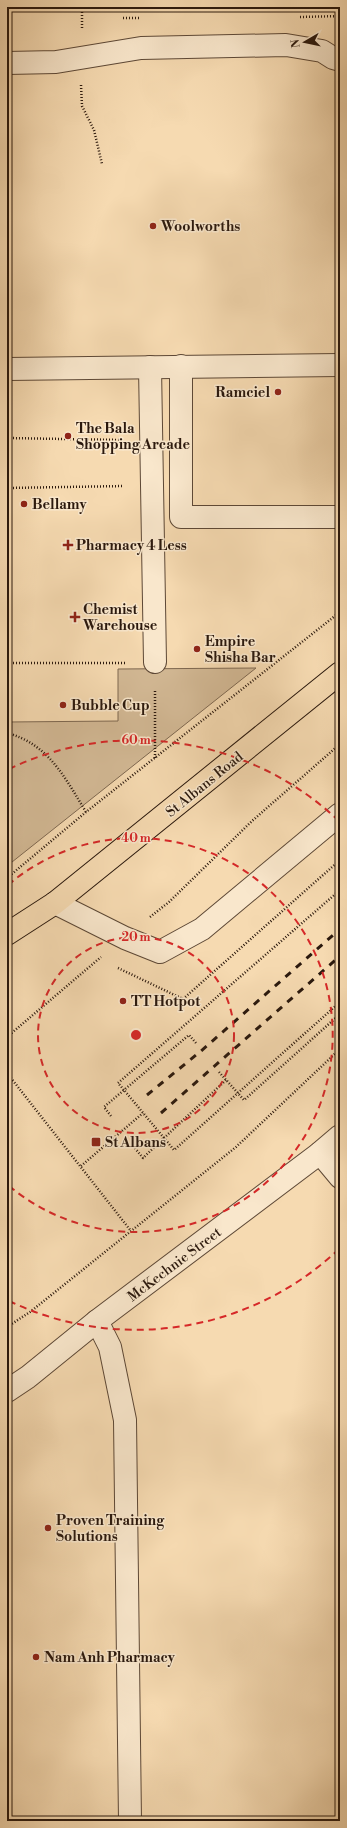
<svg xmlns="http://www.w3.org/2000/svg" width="347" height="1828" font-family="'Libre Bodoni',serif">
	<rect width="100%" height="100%" fill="#f6dab1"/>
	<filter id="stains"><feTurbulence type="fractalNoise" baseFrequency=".005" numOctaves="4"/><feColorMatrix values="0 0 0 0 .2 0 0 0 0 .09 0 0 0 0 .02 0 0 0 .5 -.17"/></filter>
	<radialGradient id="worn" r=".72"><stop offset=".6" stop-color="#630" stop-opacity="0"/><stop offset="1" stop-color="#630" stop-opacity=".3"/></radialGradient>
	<path fill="#d3b995" stroke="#7e6851" d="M256,668L7,866V722L118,721V669Z"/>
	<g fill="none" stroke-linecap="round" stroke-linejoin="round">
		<defs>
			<g id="minor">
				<path d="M7,63L56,62L141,48L286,45L322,51L333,58L340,60"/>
				<path d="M181,366V517H339"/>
				<path d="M150,367L155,662"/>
				<path d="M7,369L340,365"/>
				<path d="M55,903L125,938L160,952L202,929L340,814"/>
				<path d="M320,1153L340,1177"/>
				<path d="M97,1321L110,1347L125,1420L130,1821"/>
				<path d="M7,1391L28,1377L97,1321L320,1153L340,1136"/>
			</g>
			<path id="major" d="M7,934L55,903L340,673"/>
		</defs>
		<use href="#minor" stroke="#5d4836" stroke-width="24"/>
		<use href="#major" stroke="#2a180d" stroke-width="24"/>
		<g stroke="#2a180d" stroke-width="2.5" stroke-dasharray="1 2" stroke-linecap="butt">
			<path d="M300,17L340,16"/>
			<path d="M123,18H139"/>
			<path d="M82,28V7"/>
			<path d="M81,85L82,106L94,130L102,164"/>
			<path d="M7,438L122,440"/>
			<path d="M7,488L124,486"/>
			<path d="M7,663H126"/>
			<path d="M7,733C49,744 65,778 86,812"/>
			<path d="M155,758V689"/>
			<path d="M7,878L86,812L340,612"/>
			<path d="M150,917L169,902L252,821L340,744"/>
			<path d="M118,968L183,999L340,860"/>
			<path d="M7,1037L101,957"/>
			<path d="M196,1043L189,1035L124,1090L118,1083L340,890"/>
			<path d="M219,1072L244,1100L340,1014"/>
			<path d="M7,1073L131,1231"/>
			<path d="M226,1080L164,1138L174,1150L340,1002"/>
			<path d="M111,1116L104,1107L124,1090L164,1138L143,1158L134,1147"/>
			<path d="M81,1166L143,1113"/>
			<path d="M7,1327L30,1312L236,1147L340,1049"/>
		</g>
		<use href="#minor" stroke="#f9e7cc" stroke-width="22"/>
		<use href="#major" stroke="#f6dab1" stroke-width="22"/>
		<g stroke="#2a180d" stroke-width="3" stroke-dasharray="7 7" stroke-linecap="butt">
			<path d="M147,1095L201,1051L340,929"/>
			<path d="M161,1113L340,956"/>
		</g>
	</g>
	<g fill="none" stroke="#d62828" stroke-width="2" stroke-dasharray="7 5">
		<circle cx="136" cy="1035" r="98"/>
		<path d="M8 885A197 197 0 1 1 8 1185"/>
		<path d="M339 1249A295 295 0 0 1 9 1301M9 769A295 295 0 0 1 339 821"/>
	</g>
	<g fill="#8f2418" stroke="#f9e7cc" stroke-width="1.5">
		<circle cx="153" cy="226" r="4"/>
		<circle cx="278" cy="392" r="4"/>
		<circle cx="68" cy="436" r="4"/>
		<circle cx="24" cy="504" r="4"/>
		<path d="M66 539h4v4h4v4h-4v4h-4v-4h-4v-4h4z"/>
		<path d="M73 611h4v4h4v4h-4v4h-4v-4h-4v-4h4z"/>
		<circle cx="197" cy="649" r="4"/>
		<circle cx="63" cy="705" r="4"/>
		<circle cx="123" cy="1001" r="4"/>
		<rect x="91" y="1137" width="10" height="10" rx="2"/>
		<circle cx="48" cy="1528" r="4"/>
		<circle cx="36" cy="1657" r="4"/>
	</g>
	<g text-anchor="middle" stroke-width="3" stroke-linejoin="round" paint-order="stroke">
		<g font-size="14" font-weight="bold" fill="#2a180d" stroke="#f9e7cc" text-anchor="start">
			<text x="161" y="231">Woolworths</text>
			<text x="270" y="397" text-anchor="end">Ramciel</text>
			<text x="76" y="433">The Bala<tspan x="76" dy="16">Shopping Arcade</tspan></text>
			<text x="32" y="509">Bellamy</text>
			<text x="76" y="550">Pharmacy 4 Less</text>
			<text x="83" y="614">Chemist<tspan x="83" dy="16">Warehouse</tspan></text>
			<text x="205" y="646">Empire<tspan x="205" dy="16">Shisha Bar</tspan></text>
			<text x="71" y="710">Bubble Cup</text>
			<text x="131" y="1006">TT Hotpot</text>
			<text x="105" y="1147">St Albans</text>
			<text x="56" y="1525">Proven Training<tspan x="56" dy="16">Solutions</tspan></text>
			<text x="44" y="1662">Nam Anh Pharmacy</text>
		</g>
		<g font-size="14" fill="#2a180d" stroke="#f9e7cc">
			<text transform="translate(204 784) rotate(-39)" y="5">St Albans Road</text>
			<text transform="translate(174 1264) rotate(-37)" y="5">McKechnie Street</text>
		</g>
	</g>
	<circle cx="136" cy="1035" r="6" fill="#d62828" stroke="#f9e7cc" stroke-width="2"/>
	<g font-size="12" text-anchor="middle" font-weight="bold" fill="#d62828" stroke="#f9e7cc" stroke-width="3" stroke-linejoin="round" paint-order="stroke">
		<text x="136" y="744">60 m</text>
		<text x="136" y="842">40 m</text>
		<text x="136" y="941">20 m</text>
	</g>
	<rect width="347" height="1828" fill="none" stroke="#f6dab1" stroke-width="24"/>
	<rect x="8" y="8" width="331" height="1812" fill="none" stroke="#2a180d" stroke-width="2"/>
	<rect x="12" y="12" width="323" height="1804" fill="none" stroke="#2a180d"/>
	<g transform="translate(305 42) rotate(261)" stroke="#f9e7cc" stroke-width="3" paint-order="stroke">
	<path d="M0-3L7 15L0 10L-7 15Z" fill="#2a180d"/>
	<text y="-6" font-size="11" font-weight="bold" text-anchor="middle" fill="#2a180d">N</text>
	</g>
	<rect width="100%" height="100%" filter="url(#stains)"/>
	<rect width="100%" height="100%" fill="url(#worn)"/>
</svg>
